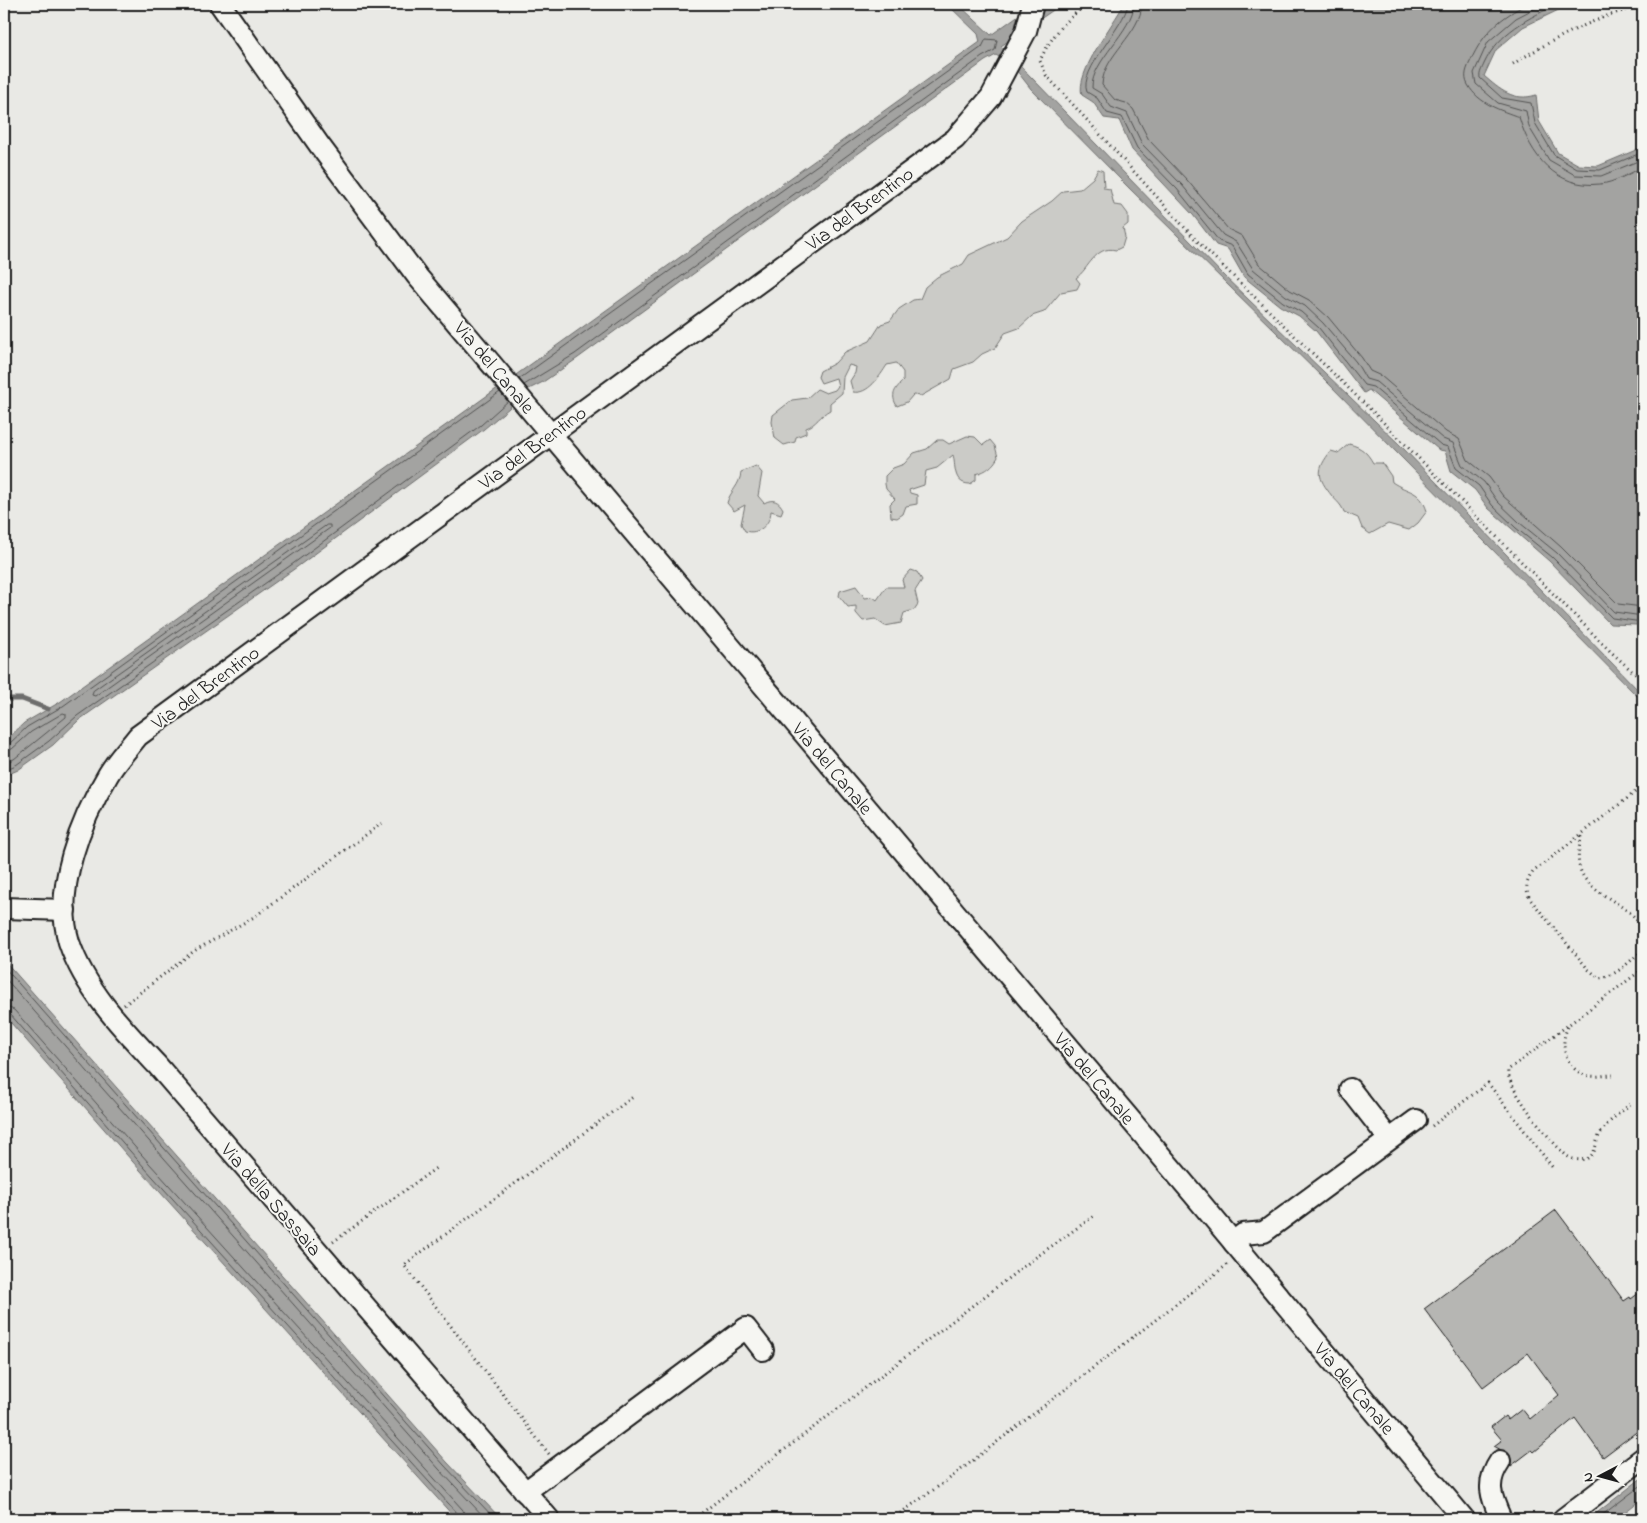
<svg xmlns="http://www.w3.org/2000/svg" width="1647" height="1523" font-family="'Indie Flower',sans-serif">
	<rect width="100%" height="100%" fill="#e9e9e5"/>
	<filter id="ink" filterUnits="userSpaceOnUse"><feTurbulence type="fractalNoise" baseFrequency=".02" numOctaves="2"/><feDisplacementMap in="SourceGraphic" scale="10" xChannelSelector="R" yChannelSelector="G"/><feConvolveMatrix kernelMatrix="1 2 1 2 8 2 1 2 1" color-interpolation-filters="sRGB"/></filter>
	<g filter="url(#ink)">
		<g fill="#cbcbc7" stroke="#747472">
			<path d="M1098,169L1103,171L1104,188L1110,189L1114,205L1122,206L1128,214V224L1123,228L1125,237L1122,247L1116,250C1095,245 1089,269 1076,278L1080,283L1077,289L1061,292L1044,312L1032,316L1019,328L1005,333L995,348L982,354L973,362L954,369L951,379L921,396L913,395L907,402L897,406C890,395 895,389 903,381V372L896,363L887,365C880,376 868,395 853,392L850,381L855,373L856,367L849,365L843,377L842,393L830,403V410C820,415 816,425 806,428V433L796,437L795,442L784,445L775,438L772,422L773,415L792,400L807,398L817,389L826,393L835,390L838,386L836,378L821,383L818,377L820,371L835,363L845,352L870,341L881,324L890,321L899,309L913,300L920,299L925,287L937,277L963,264L969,255L1007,237L1022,221L1052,201L1063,191L1080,189L1093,178Z"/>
			<path d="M967,436L975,437L983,445L990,440L995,446L998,457C993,466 987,471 976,474V480L970,484C952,484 956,464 953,455L937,468L926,471L924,485L909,490L910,493L917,495V504L906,506L903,514L897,518L891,517L890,504L895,499L886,489L885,484V476L893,468L904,464L914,453L927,449L937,440H943L949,444Z"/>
			<path d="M1349,444C1361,447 1367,452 1373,463H1382L1391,476L1392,482C1408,493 1420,489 1427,511L1418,523L1409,530L1388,524L1370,534L1362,528L1358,518L1344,512C1341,504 1337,502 1332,496C1317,477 1316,470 1331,451L1338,453Z"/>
			<path d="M756,466L762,473L758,496L764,503C773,498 779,501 783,509L781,514L771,511C770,525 758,535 745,531L741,524L745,505L734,511L727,503C730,491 740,486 741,472Z"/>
			<path d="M911,570L917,572L922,580L915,591L918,604L914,610L904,613L901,623L885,626L875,619L863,621L856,613V606L848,607L839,596L840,591L856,586L865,598L873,597L877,600L886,587H904L902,580Z"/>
		</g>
		<g fill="#a3a3a1" stroke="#6d6d6c">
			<path d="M947,4H958L991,35L1034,4H1062L1001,46L1223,275L1400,445L1643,695V702L1325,380L1129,188L1031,89L1013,66L996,55L985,61L578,358L543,382L525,391L509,408L484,429L297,567L79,720L53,745L18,770L4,776V742L24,723L60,702L980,42L978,34Z"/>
			<path d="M1124,4H1571L1523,27L1496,50L1484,76C1500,90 1514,102 1536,95L1539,121L1558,153L1579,165L1598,166L1643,147V628L1637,625L1610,624L1549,561L1488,508L1475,490L1451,471L1445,451L1439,450L1369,390L1364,393L1316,331L1299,316L1280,306L1244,277L1228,249L1216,245L1193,215L1132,150L1119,120L1104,118L1093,102L1082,95C1075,73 1113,25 1124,4Z"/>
			<path d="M4,960L447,1462L501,1519H456L140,1170L4,1015Z"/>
			<path d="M1643,1477V1498L1616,1519H1589Z"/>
		</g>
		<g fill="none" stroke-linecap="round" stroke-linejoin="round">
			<g stroke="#525251" stroke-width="1">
				<path d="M1128,4C1125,27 1078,70 1087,92L1097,98L1107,113L1122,117L1137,148L1177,189L1219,241L1232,246L1248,274L1283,302L1301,312L1319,328L1364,385L1373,387L1441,445L1448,447L1456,468L1479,486L1492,505L1516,528L1552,557L1612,618L1643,622"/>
				<path d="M1134,4C1133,31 1091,61 1092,88L1102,94L1111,107L1127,113L1142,144L1182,185L1223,235L1236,242L1253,269L1286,296L1305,306L1323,323L1356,362L1366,379L1376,382L1443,439L1453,443L1462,465L1484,482L1497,501L1520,523L1557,553L1614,612L1643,616"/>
				<path d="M1142,4C1141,34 1103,55 1102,85L1115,100L1126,103L1133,109L1149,140L1187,180L1228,229L1242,236L1259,264L1290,290L1309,300L1328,317L1362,358L1370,371L1381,376L1446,432L1459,439L1468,460L1489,477L1503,496L1561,547L1618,604L1643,607"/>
				<path d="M1527,4C1501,17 1483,33 1471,60C1467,68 1463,76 1468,85C1479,104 1500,110 1519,117C1530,155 1556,189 1600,184C1614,183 1630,173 1643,167"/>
				<path d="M1543,4L1516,18L1488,42L1474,73L1476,84L1498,103L1526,111L1529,127L1549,160L1575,175L1601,176L1643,159"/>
				<path d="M1559,4C1529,17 1498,33 1484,64C1482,69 1479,73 1480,78L1502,98L1531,103L1535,123L1554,155L1577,169L1600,170L1643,152"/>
				<path d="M519,379L982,47L986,39L997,40L995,50L982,57L575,354L524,385"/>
				<path d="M327,525H330V528L95,696L92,695L93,691Z"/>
				<path d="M4,745L9,744L27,727L63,706L500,392"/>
				<path d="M4,751L12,749L31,732L63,713L66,714V717L14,759L4,763"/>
				<path d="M4,770L16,765L49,741L77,716L294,563L481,425L508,401"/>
				<path d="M4,967L444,1465L495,1519"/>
				<path d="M4,977L439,1469L486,1519"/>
				<path d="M4,1006L14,1010L149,1163L463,1510L466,1519"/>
				<path d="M4,1012L10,1014L144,1167L458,1514L460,1519"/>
				<path d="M1597,1519L1643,1484"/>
			</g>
			<path stroke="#6d6d6c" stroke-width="5" d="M4,699H22L48,709"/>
		</g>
		<path fill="#b6b6b3" stroke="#1c1c1c" d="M1556,1210L1624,1301L1630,1297L1631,1299L1643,1290V1427L1603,1457L1575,1418L1534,1452L1532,1450L1511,1466L1510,1455L1494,1446L1502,1440L1491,1427L1505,1416L1508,1420L1522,1409L1530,1419L1559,1395L1528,1353L1483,1387L1424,1309Z"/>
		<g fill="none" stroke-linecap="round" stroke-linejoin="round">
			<defs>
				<g id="minor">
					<path d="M220,4L320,146L417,276L1200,1202L1464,1519"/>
					<path d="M4,908L65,910"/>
					<path d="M1350,1089L1389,1139"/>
					<path d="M1234,1243L1243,1234L1264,1232L1416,1120"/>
					<path d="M1500,1461C1485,1483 1491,1497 1501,1519"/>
					<path d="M525,1492L746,1328L763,1350"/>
					<path d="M549,1519L157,1065C123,1029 85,990 69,942C53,889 81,820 108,775C116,761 128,749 138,736L955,139L991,97L1026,31L1033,4"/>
					<path d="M1563,1519L1643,1458"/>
				</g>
			</defs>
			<use href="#minor" stroke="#1c1c1c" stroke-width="24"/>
			<g stroke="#1c1c1c" stroke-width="3" stroke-dasharray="1 4" stroke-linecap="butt">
				<path d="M1087,4C1068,18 1049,38 1040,61L1046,75L1197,241L1373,412L1610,651L1643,681"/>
				<path d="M1513,64C1544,44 1607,10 1643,7"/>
				<path d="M1643,786L1533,872C1526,881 1525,888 1530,899L1588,969L1599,978C1618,976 1629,961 1643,950"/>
				<path d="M1582,836C1568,883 1597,888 1629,912C1635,916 1639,924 1643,930"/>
				<path d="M124,1005L194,951L254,917L385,821"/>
				<path d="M1568,1027C1558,1045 1567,1073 1590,1076C1597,1077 1606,1075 1613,1075"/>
				<path d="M1630,1104C1619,1114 1604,1124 1598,1138C1595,1146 1596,1153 1588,1158C1582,1161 1571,1160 1566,1155C1552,1144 1505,1085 1508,1070L1643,969"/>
				<path d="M1432,1126L1488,1083L1553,1168"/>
				<path d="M333,1242L436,1168"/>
				<path d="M549,1454L404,1265L633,1097"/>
				<path d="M694,1519L1032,1260L1094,1216"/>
				<path d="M892,1519L949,1479L1228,1264"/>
			</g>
			<use href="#minor" stroke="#f6f6f2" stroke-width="20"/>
		</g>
	</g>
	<g text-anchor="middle" stroke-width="4" stroke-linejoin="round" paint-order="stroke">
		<g font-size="20" fill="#1c1c1c" stroke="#f6f6f2">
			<text transform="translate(859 208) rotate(-36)" y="7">Via del Brentino</text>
			<text transform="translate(495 367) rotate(50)" y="7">Via del Canale</text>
			<text transform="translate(532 447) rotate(-36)" y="7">Via del Brentino</text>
			<text transform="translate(205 687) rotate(-36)" y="7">Via del Brentino</text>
			<text transform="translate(833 768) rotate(50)" y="7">Via del Canale</text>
			<text transform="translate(1095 1078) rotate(50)" y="7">Via del Canale</text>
			<text transform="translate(272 1199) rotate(49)" y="7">Via della Sassaia</text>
			<text transform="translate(1355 1388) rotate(50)" y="7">Via del Canale</text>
		</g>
	</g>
	<rect width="1647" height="1523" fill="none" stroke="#f6f6f2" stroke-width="20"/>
	<rect x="10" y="10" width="1627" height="1503" fill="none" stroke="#1c1c1c" stroke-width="2" filter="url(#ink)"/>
	<g transform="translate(1600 1476) rotate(264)" stroke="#f6f6f2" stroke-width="4" paint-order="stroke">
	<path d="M0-4L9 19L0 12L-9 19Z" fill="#1c1c1c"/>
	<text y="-8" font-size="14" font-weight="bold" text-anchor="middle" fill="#1c1c1c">N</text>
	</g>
</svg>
